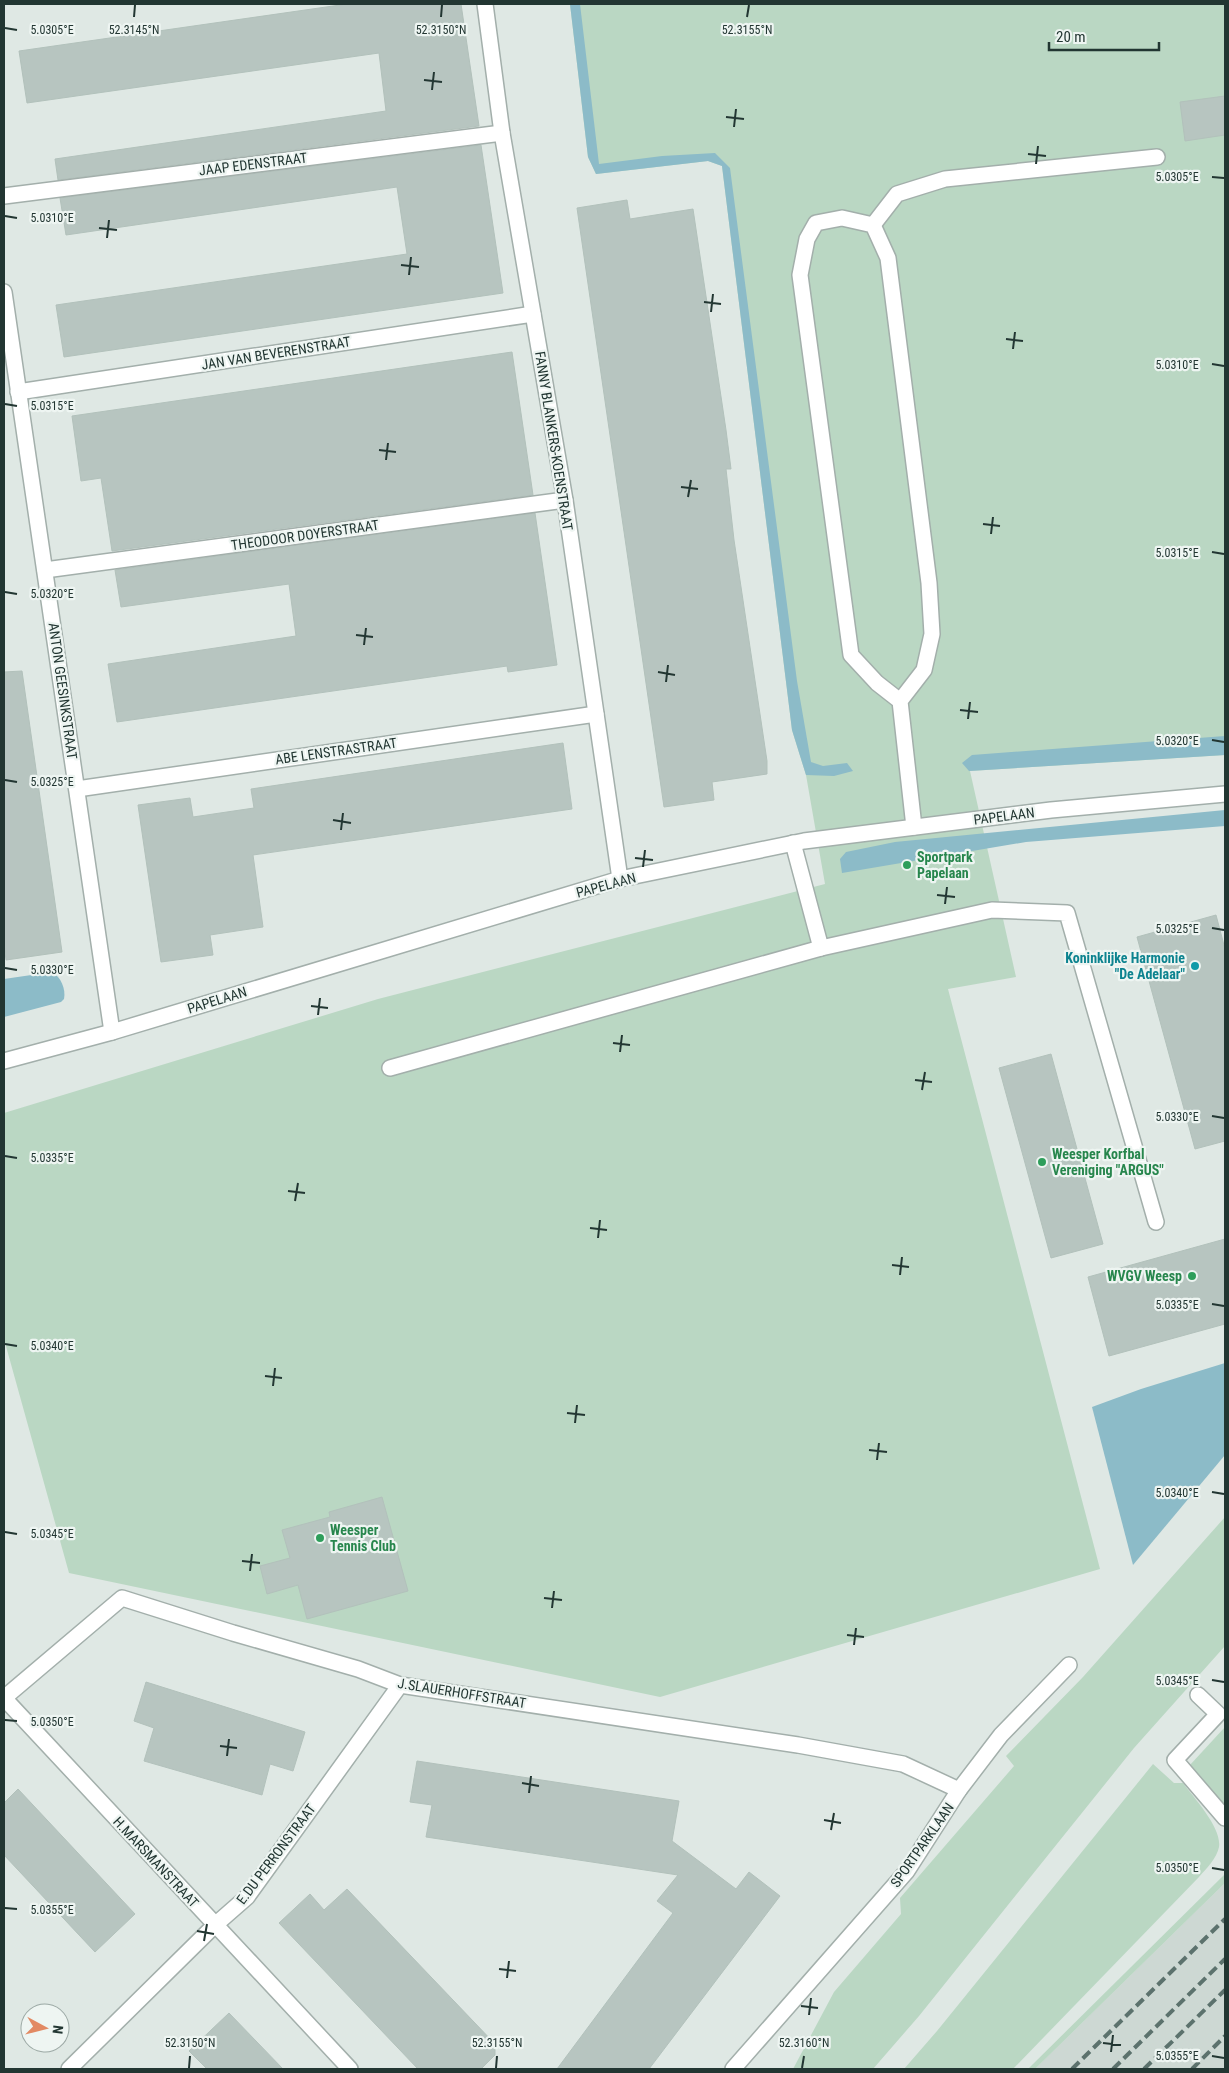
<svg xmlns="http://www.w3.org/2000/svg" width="1229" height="2073" font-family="'Roboto Condensed',sans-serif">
	<rect width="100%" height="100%" fill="#dfe8e4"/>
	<path fill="#cdd8d3" d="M1225,1883V2069H1035Z"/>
	<g fill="#bad7c3">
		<path d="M570,4H1225V755L970,771L1016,977L948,989L1100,1569L660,1697L69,1573L4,1339V1113L378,999L825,884L806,775L792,730L722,166L708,161L596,174L588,157Z"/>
		<path d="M1225,1517V1646L1134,1748L919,2016L873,2069H793L834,1992L901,1914L900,1898L1014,1766L1006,1756L1083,1677Z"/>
		<path d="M1225,1727V1815L1190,1765Z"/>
		<path d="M1153,1764L1174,1783H1183C1194,1798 1222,1828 1219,1847C1217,1858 1206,1869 1199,1877L1013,2069H904L937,2031Z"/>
		<path d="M1225,1874V1883L1035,2069H1028Z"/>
	</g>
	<g fill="#8cbbc8">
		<path d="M570,4H580L599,164L662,156L715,153L730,168L797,681L811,762L823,766L847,763L853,771L834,776L806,775L792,730L722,166L708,161L596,174L588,157Z"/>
		<path d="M1225,736V755L969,771L962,763L972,755Z"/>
		<path d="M1225,810V826L1026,842L842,873L840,859L846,852L895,842Z"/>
		<path d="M52,972C61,977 66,989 64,999L61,1002L4,1017V979Z"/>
		<path d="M1225,1363V1455L1133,1565L1092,1407L1141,1389Z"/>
	</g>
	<g fill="#b7c5c0" stroke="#b2c1bb">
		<path d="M347,4H461L479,126L58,180L55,159L386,111L379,53L27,103L19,51Z"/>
		<path d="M1225,96V135L1185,141L1180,102Z"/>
		<path d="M481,145L503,293L64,357L56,305L407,254L397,187L66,235L60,198Z"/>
		<path d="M627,200L630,219L693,209L726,430L731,469H726L734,540L767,761V774L712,782L714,800L664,807L577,208Z"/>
		<path d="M512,352L533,495L112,551L101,478L81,481L72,416Z"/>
		<path d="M535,513L557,665L508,672L507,666L117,722L108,664L296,636L289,584L121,607L115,570Z"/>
		<path d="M22,671L62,952L6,960L4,944V672Z"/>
		<path d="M563,743L572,809L253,855L263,927L210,935L213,955L161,962L138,805L190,798L193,817L254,808L251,789Z"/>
		<path d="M1216,915L1225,949V1141L1195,1149L1137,937Z"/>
		<path d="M1051,1054L1103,1244L1051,1258L999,1068Z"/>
		<path d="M1225,1239V1324L1109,1356L1088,1277Z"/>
		<path d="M382,1497L408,1591L307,1619L298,1585L267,1594L260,1566L290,1558L282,1530L330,1517L329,1512Z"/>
		<path d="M146,1682L305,1732L293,1771L270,1764L262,1795L144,1761L154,1728L134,1721Z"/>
		<path d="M417,1761L679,1801L672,1841L736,1889L749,1872L780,1896L649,2069H557L673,1913L657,1901L678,1875L426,1837L432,1805L410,1802Z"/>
		<path d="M18,1789L135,1914L95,1952L4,1855V1803Z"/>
		<path d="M347,1889L495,2044V2055L481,2069H418L279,1923L310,1894L324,1910Z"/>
		<path d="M229,2013L283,2069H207L189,2051Z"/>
	</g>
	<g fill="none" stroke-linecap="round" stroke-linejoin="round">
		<defs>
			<g id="minor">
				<path d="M485,4L502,133L565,500L620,879"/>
				<path d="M4,196L502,133"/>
				<path d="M873,225L897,194L945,179L1157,157"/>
				<path d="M4,292L112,1032"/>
				<path d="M18,392L533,314"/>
				<path d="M45,570L565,500"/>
				<path d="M900,701L877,683L851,655L800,275L807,239L816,223L842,218L873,225L888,258L929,583L932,634L924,670L900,701L914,827"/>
				<path d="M77,789L596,714"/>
				<path d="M793,843L821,948L992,910L1067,913L1156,1222"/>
				<path d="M4,1061L112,1032L620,879L804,841L1051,810L1225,794"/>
				<path d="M390,1068L821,948"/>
				<path d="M1198,1695L1218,1714L1175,1760L1225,1818"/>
				<path d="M69,2069L215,1925L247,1897L400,1685"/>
				<path d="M350,2069L4,1698L122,1598L233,1633L358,1669L400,1685L798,1745L903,1764L959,1790"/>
				<path d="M733,2069L907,1871L959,1790L1001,1735L1069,1665"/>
			</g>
		</defs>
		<use href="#minor" stroke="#a3afab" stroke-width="18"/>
		<use href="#minor" stroke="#fff" stroke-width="15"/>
		<g stroke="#5c726d" stroke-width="4" stroke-dasharray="10 5" stroke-linecap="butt">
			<path d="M1072,2069L1225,1919"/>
			<path d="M1113,2069L1225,1959"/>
			<path d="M1144,2069L1225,1990"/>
			<path d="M1192,2069L1225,2036"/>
		</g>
	</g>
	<path fill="none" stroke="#223632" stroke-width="2" d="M134,17L135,5M441,17L442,5M747,17L749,5M5,28L17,30M424,80L442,82M432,90L434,72M726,117L744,119M734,127L736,109M1028,154L1046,156M1036,164L1038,146M1212,177L1224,178M5,216L17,218M99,228L117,230M107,238L109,220M401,265L419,267M409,275L411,257M704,302L721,304M711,312L713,294M1006,339L1023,341M1013,349L1015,332M1212,364L1224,366M5,404L17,406M379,450L396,452M386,460L388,443M681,487L698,489M688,497L691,480M983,524L1000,526M991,534L993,517M1212,552L1224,554M5,592L17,594M356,635L373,637M364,645L366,628M658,672L675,675M666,682L668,665M960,710L978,712M968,719L970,702M1212,740L1224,742M5,780L17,782M333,820L351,823M341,830L343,813M635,858L653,860M643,867L645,850M937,895L955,897M945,904L947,887M1212,928L1224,930M5,968L17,970M311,1006L328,1008M318,1015L320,998M613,1043L630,1045M620,1052L622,1035M915,1080L932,1082M922,1090L925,1072M1212,1116L1224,1118M5,1156L17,1158M288,1191L305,1193M295,1201L298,1183M590,1228L607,1230M598,1238L600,1220M892,1265L909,1267M900,1275L902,1257M1212,1304L1224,1306M5,1344L17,1346M265,1376L282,1378M273,1386L275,1368M567,1413L585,1415M575,1423L577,1405M869,1450L887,1452M877,1460L879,1443M1212,1492L1224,1494M5,1532L17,1534M242,1561L260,1563M250,1571L252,1554M544,1598L562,1600M552,1608L554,1591M847,1635L864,1637M854,1645L856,1628M1212,1680L1224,1682M5,1720L17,1721M220,1746L237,1748M227,1756L229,1739M522,1783L539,1786M529,1793L531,1776M824,1820L841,1823M831,1830L834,1813M1212,1868L1224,1870M5,1908L17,1909M197,1931L214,1934M204,1941L207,1924M499,1969L516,1971M507,1978L509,1961M801,2006L818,2008M809,2015L811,1998M1103,2043L1121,2045M1111,2052L1113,2035M1212,2056L1224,2058M189,2068L190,2056M496,2068L497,2056M802,2068L804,2056"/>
	<g fill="#2e9e5b" stroke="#eef5f2" stroke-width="2">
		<circle cx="907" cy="865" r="5"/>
		<circle cx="1042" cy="1162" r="5"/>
		<circle cx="1192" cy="1276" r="5"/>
		<circle cx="320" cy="1538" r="5"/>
	</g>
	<circle fill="#0f9aa8" stroke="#eef5f2" stroke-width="2" cx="1195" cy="966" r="5"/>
	<g text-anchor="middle" stroke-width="4.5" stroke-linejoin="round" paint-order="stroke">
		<g font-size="14" fill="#223632" stroke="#eef5f2">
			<text transform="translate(253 164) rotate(-7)" y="5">JAAP EDENSTRAAT</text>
			<text transform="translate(276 353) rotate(-9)" y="5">JAN VAN BEVERENSTRAAT</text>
			<text transform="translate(554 441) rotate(81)" y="5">FANNY BLANKERS-KOENSTRAAT</text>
			<text transform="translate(305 535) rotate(-8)" y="5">THEODOOR DOYERSTRAAT</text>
			<text transform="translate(63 691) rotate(82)" y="5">ANTON GEESINKSTRAAT</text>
			<text transform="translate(336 751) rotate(-8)" y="5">ABE LENSTRASTRAAT</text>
			<text transform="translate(1004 816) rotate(-7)" y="5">PAPELAAN</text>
			<text transform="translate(606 885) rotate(-15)" y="5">PAPELAAN</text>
			<text transform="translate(217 1000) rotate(-17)" y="5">PAPELAAN</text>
			<text transform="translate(462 1693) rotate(9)" y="5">J.SLAUERHOFFSTRAAT</text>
			<text transform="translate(922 1845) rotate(-55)" y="5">SPORTPARKLAAN</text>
			<text transform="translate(276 1854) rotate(-53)" y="5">E.DU PERRONSTRAAT</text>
			<text transform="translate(156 1862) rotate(47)" y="5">H.MARSMANSTRAAT</text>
		</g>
		<g font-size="14" font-weight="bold" fill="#27864d" stroke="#eef5f2" text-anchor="start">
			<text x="917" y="862">Sportpark<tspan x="917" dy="16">Papelaan</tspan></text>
			<text x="1052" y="1159">Weesper Korfbal<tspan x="1052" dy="16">Vereniging "ARGUS"</tspan></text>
			<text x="1182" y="1281" text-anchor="end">WVGV Weesp</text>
			<text x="330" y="1535">Weesper<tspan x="330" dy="16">Tennis Club</tspan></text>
		</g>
		<g font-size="14" font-weight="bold" fill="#0d838f" stroke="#eef5f2" text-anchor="end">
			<text x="1185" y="963">Koninklijke Harmonie<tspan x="1185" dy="16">"De Adelaar"</tspan></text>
		</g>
	</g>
	<g font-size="12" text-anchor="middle" fill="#223632" stroke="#eef5f2" stroke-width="4.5" stroke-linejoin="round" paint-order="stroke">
		<text x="52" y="34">5.0305°E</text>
		<text x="134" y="34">52.3145°N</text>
		<text x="441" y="34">52.3150°N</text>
		<text x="747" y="34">52.3155°N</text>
		<text x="1177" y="181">5.0305°E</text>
		<text x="52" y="222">5.0310°E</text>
		<text x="1177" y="369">5.0310°E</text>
		<text x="52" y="410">5.0315°E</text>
		<text x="1177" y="557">5.0315°E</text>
		<text x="52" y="598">5.0320°E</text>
		<text x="1177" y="745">5.0320°E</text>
		<text x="52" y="786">5.0325°E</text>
		<text x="1177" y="933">5.0325°E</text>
		<text x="52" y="974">5.0330°E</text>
		<text x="1177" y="1121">5.0330°E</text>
		<text x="52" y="1162">5.0335°E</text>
		<text x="1177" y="1309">5.0335°E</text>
		<text x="52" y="1350">5.0340°E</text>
		<text x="1177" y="1497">5.0340°E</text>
		<text x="52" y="1538">5.0345°E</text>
		<text x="1177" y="1685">5.0345°E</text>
		<text x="52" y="1726">5.0350°E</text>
		<text x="1177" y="1872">5.0350°E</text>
		<text x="52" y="1914">5.0355°E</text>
		<text x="190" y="2047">52.3150°N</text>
		<text x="497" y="2047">52.3155°N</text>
		<text x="804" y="2047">52.3160°N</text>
		<text x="1177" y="2060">5.0355°E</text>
	</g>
	<rect width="1229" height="2073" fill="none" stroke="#223632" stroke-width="10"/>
	<g transform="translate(45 2028) rotate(97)"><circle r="24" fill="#eef5f2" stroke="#9ca9a5"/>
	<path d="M0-4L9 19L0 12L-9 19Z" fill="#e28963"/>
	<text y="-8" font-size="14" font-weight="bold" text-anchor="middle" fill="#223632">N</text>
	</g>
	<path d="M1049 42v8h110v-8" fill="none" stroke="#223632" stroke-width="2.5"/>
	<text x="1056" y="42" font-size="15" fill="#223632" stroke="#eef5f2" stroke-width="4" paint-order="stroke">20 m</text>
</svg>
